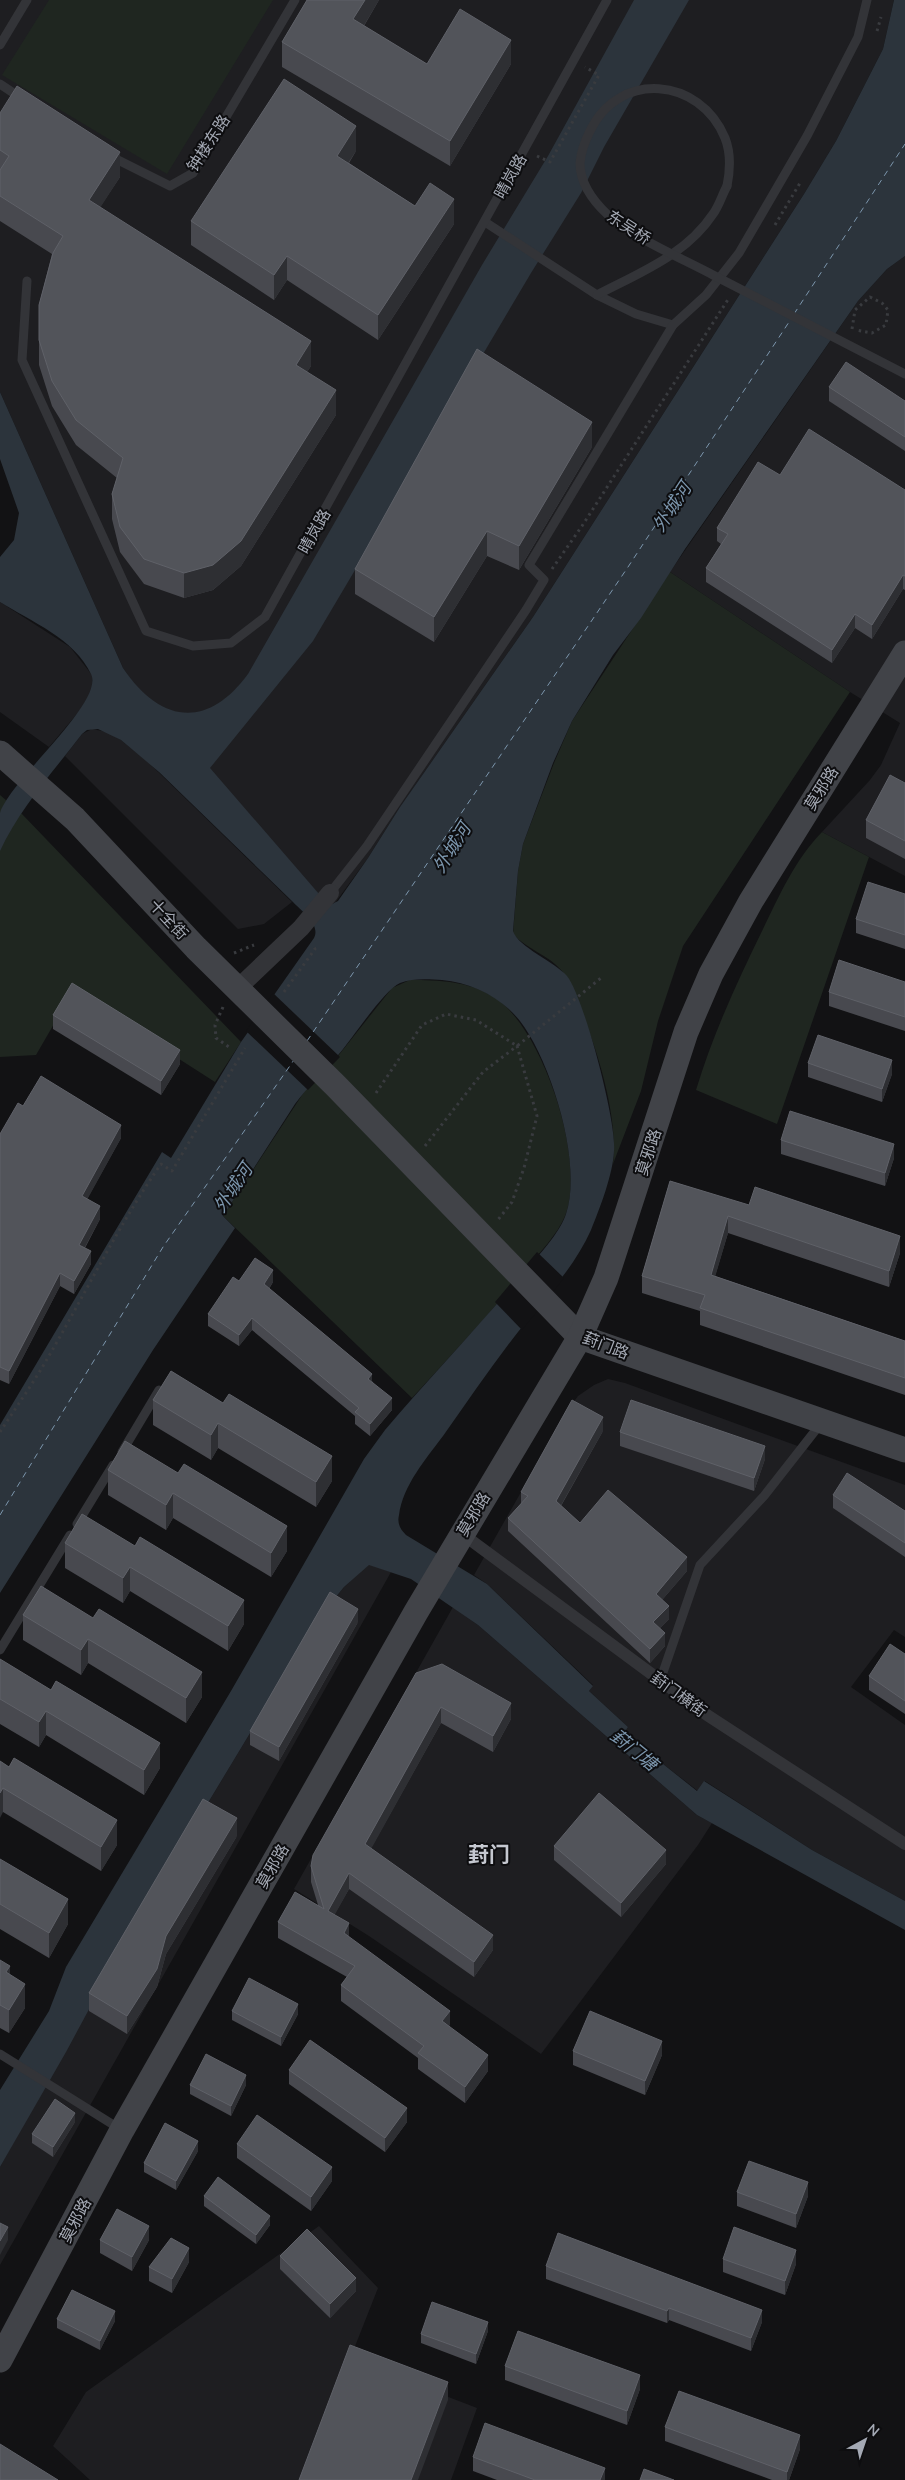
<svg xmlns="http://www.w3.org/2000/svg" width="905" height="2480" font-family="'Nunito Sans','Noto Sans SC',sans-serif">
	<rect width="100%" height="100%" fill="#121214"/>
	<g fill="#1e1e21">
		<path d="M0,0H894L883,49L836,141L804,194L533,617L400,807L368,858L335,903L326,902L146,703L123,668L0,392Z"/>
		<path d="M905,256V876L822,832L870,780L881,765L900,723L850,692L670,572L858,301L887,269Z"/>
		<path d="M0,602L70,647L92,675L93,685L87,702L49,747L0,712Z"/>
		<path d="M92,729L107,732L121,740L148,762L292,902L264,924L238,929L65,756L82,734Z"/>
		<path d="M608,1379L625,1383L905,1485V1637L894,1630L851,1687L905,1725V1901L812,1850L705,1781L698,1791L623,1733L628,1727L589,1691L593,1685L487,1584L474,1575L567,1411L578,1396L594,1385Z"/>
		<path d="M369,1564L391,1572L0,2265V2167L136,1922L322,1614L344,1587Z"/>
		<path d="M453,1607L478,1625L697,1815L712,1823L698,1845L541,2054L369,1936L294,1889Z"/>
		<path d="M319,2226L378,2288L350,2359L477,2408L451,2480H90L53,2446L86,2392Z"/>
	</g>
	<g fill="#1f2620">
		<path d="M49,0H273L167,174L2,75Z"/>
		<path d="M670,572L850,692L683,946L658,1021L641,1091L613,1164C619,1114 594,1036 572,991C569,985 566,977 562,971C549,955 526,949 513,934L518,871L523,844L554,763L572,721Z"/>
		<path d="M0,795L21,813L241,1042L215,1082L73,991L36,1055L0,1057Z"/>
		<path d="M822,832L869,857L777,1124L696,1090C713,1034 737,982 763,929C780,894 795,860 822,832Z"/>
		<path d="M410,980C439,980 468,981 494,997C543,1028 587,1162 565,1216C557,1235 540,1252 527,1268C491,1313 451,1355 412,1398L223,1216L306,1089L338,1056L392,988Z"/>
	</g>
	<path fill="#2c343c" d="M634,0H689L604,147L581,193L531,273L313,641L210,768L326,902L332,904L338,901L368,858L400,807L533,617L804,194L836,141L883,49L894,0H905V256L887,269L858,301L685,549L641,618L613,655L572,721L553,763L523,844L518,871L513,931C518,947 555,962 567,976C584,997 617,1123 614,1151C613,1174 600,1208 591,1230C574,1268 544,1299 518,1332C492,1365 468,1401 443,1436C426,1459 403,1485 399,1515C397,1523 400,1529 406,1535L487,1584L593,1686L589,1691L628,1727L624,1733L697,1791L704,1781L812,1850L905,1901V1930L697,1815L478,1625L411,1579L369,1565L344,1587L322,1614L136,1922L66,2052L0,2167V2090L49,2011L66,1967L231,1691L364,1459L385,1430C431,1376 480,1325 525,1271C538,1256 560,1233 566,1214C583,1164 551,1061 520,1021C501,997 472,983 442,980C429,979 412,978 400,983C383,991 353,1038 339,1054C325,1071 308,1086 295,1104L223,1216L235,1228L153,1350L0,1593V1425L162,1152L171,1158L241,1042L314,938C321,924 301,911 293,902L159,772L121,740L98,729L87,730L82,734C53,772 20,808 0,851C0,840 0,823 0,813C10,780 105,702 91,674C75,639 30,621 0,602V557L14,540L19,513L0,459V392L123,668C160,723 207,730 248,674L482,265L548,156Z"/>
	<g fill="#121214">
		<path d="M273,993L340,1057L308,1090L246,1031Z"/>
		<path d="M537,1252L564,1278L522,1330L495,1302Z"/>
	</g>
	<g fill="none" stroke-linecap="round" stroke-linejoin="round">
		<g stroke="#7c96ad" stroke-width="1" stroke-dasharray="6 5" stroke-linecap="butt">
			<path d="M794,314L905,144"/>
			<path d="M307,1041L628,567L791,319"/>
			<path d="M0,1515L163,1247L294,1060"/>
		</g>
		<g stroke="#393b3f" stroke-width="3" stroke-dasharray="2.5 4" stroke-linecap="butt">
			<path d="M877,31L881,17"/>
			<path d="M537,156L550,162L599,75L585,67"/>
			<path d="M775,225L800,183"/>
			<path d="M852,329L855,310L870,297L882,303L888,310L886,325L872,333L856,330"/>
			<path d="M552,569L582,526L729,298"/>
			<path d="M234,953L254,945"/>
			<path d="M284,992L315,949L313,944"/>
			<path d="M223,1007L215,1025L216,1038L229,1047"/>
			<path d="M376,1093L422,1025L446,1014L476,1020L517,1046L601,978"/>
			<path d="M425,1146L483,1072L517,1046L537,1116L524,1168L512,1202L497,1221"/>
			<path d="M0,1432C13,1412 27,1392 40,1371C81,1303 115,1230 161,1164L172,1171L245,1048"/>
		</g>
		<g stroke="#333438" stroke-width="9">
			<path d="M0,45L27,0"/>
			<path d="M0,84L21,98"/>
			<path d="M110,156L170,186L193,173L295,0"/>
			<path d="M485,222L597,295L636,314L673,325"/>
			<path d="M27,281L22,360L146,631L193,646L231,643L265,617L607,0"/>
			<path d="M597,295C639,273 686,255 713,214C719,206 722,195 727,186"/>
			<path d="M330,893L367,846L526,610L544,580L529,565L673,325L706,295L739,253L807,136L858,37L867,0"/>
			<path d="M122,1452L159,1390"/>
			<path d="M77,1524L113,1465"/>
			<path d="M0,1650L70,1535"/>
			<path d="M660,1681L700,1565L764,1496L822,1422"/>
			<path d="M0,2054L120,2129"/>
		</g>
		<path stroke="#333438" stroke-width="12" d="M461,1533L707,1715L905,1844"/>
		<path stroke="#333438" stroke-width="18" d="M237,989L301,928L330,893"/>
		<g stroke="#414348" stroke-width="25">
			<path d="M0,753L75,819L196,948L336,1086L580,1337L905,1450"/>
			<path d="M0,2360L122,2130L416,1612L580,1337L606,1278L686,1032L711,974L751,901L905,653"/>
		</g>
		<path stroke="#333438" stroke-width="9" d="M727,186C730,171 731,153 725,138C700,77 619,70 590,131C585,141 581,151 580,163C580,184 594,202 608,215C632,237 683,259 713,275C777,308 841,341 905,374"/>
	</g>
	<g fill="#48494f">
		<path d="M307,0H379L364,26L427,64H511L450,166L282,67V42Z"/>
		<path d="M0,113L120,177L100,207L311,366L307,372L336,415L241,566L213,590L184,598L144,584L120,552L112,519V494L117,478L76,445L52,406L39,365V305L52,254L0,221Z"/>
		<path d="M356,151L349,163L415,206L454,224L378,340L287,280L274,300L191,245V221Z"/>
		<path d="M829,387L905,401V451L829,401Z"/>
		<path d="M592,447L519,570L487,556L434,642L355,594V569Z"/>
		<path d="M780,475L905,490V590L903,589L872,639L855,628L832,663L706,582V568L721,544L717,541V528Z"/>
		<path d="M905,783V859L866,838V820Z"/>
		<path d="M905,894V949L856,933V919Z"/>
		<path d="M905,982V1031L829,1006V992Z"/>
		<path d="M53,1015L180,1064L161,1095L53,1029Z"/>
		<path d="M808,1063L892,1074L882,1102L808,1077Z"/>
		<path d="M23,1106L121,1138L87,1199L100,1219L85,1248L91,1264L74,1294L60,1286L9,1384L0,1380V1134Z"/>
		<path d="M781,1140L894,1158L885,1186L781,1154Z"/>
		<path d="M670,1181L900,1253L889,1287L728,1233L715,1276L905,1341V1395L700,1325V1311L642,1293V1276Z"/>
		<path d="M239,1281L273,1282L269,1289L372,1381L392,1410L370,1436L355,1424V1416L252,1330L239,1346L208,1326V1314Z"/>
		<path d="M171,1371L332,1481L316,1507L218,1448L211,1460L153,1425V1400Z"/>
		<path d="M603,1431L561,1506L580,1523L687,1571L662,1600L669,1619L660,1628L665,1646L650,1663L508,1531V1518L521,1504V1492Z"/>
		<path d="M620,1432L765,1459L754,1491L620,1446Z"/>
		<path d="M125,1441L287,1551L271,1577L173,1518L166,1530L108,1495V1470Z"/>
		<path d="M833,1495L905,1511V1557L833,1508Z"/>
		<path d="M82,1514L244,1624L228,1651L130,1591L123,1603L65,1568V1543Z"/>
		<path d="M41,1586L202,1697L186,1723L88,1663L81,1675L23,1640V1615Z"/>
		<path d="M358,1622L279,1761L250,1745V1731Z"/>
		<path d="M905,1654V1714L869,1690V1676Z"/>
		<path d="M0,1659L160,1768L144,1795L46,1735L39,1747L0,1724Z"/>
		<path d="M416,1673L511,1719L493,1752L441,1723L371,1848L493,1950L474,1977L349,1889L334,1915L349,1937L449,2026L488,2071L465,2103L418,2069V2058L341,2001V1985L347,1977L278,1938V1922L318,1905L311,1882V1866Z"/>
		<path d="M0,1761L117,1845L101,1871L3,1812Z"/>
		<path d="M237,1836L166,1954L157,1987L127,2034L89,2011V1993Z"/>
		<path d="M554,1846L666,1864L621,1917L554,1860Z"/>
		<path d="M0,1859L68,1924L49,1958L0,1929Z"/>
		<path d="M0,1960L25,2008L9,2033L0,2028Z"/>
		<path d="M232,2011L298,2014L281,2046L232,2020Z"/>
		<path d="M573,2051L662,2055L645,2095L573,2065Z"/>
		<path d="M289,2070L407,2122L385,2152L289,2084Z"/>
		<path d="M190,2085H246L231,2116L190,2094Z"/>
		<path d="M75,2122L53,2157L32,2143V2134Z"/>
		<path d="M237,2144L332,2181L311,2211L237,2158Z"/>
		<path d="M198,2151L176,2190L144,2172V2163Z"/>
		<path d="M737,2192L808,2196L796,2228L737,2206Z"/>
		<path d="M204,2196L270,2225L256,2244L204,2206Z"/>
		<path d="M100,2240H149L132,2271L100,2253Z"/>
		<path d="M280,2256L356,2291L330,2318L280,2269Z"/>
		<path d="M723,2259L796,2264L785,2295L723,2272Z"/>
		<path d="M189,2262L172,2293L149,2281V2267Z"/>
		<path d="M546,2266L762,2322L751,2351L669,2320L667,2323L546,2279Z"/>
		<path d="M57,2319L115,2321L100,2350L57,2328Z"/>
		<path d="M488,2331L476,2364L421,2343V2334Z"/>
		<path d="M505,2366L640,2389L627,2425L505,2380Z"/>
		<path d="M665,2427L800,2449L789,2480H772L665,2441Z"/>
		<path d="M473,2457L605,2480H497L473,2471Z"/>
	</g>
	<g fill="#2e2f33">
		<path d="M365,0H379L353,44V19Z"/>
		<path d="M511,40V64L450,166V141Z"/>
		<path d="M356,126V151L337,180V156Z"/>
		<path d="M120,152V177L89,225V200Z"/>
		<path d="M454,199V224L378,340V315Z"/>
		<path d="M287,256V280L274,300V275Z"/>
		<path d="M311,341V366L296,389V365Z"/>
		<path d="M336,390V415L241,566L213,590L184,598V573Z"/>
		<path d="M592,422V447L519,570V546Z"/>
		<path d="M487,531V556L434,642V617Z"/>
		<path d="M903,575V589L872,639V625Z"/>
		<path d="M855,614V628L832,663V650Z"/>
		<path d="M180,1050V1064L161,1095V1081Z"/>
		<path d="M892,1060V1074L882,1102V1089Z"/>
		<path d="M121,1125V1138L82,1209V1196Z"/>
		<path d="M894,1144V1158L885,1186V1173Z"/>
		<path d="M100,1206V1219L79,1258V1245Z"/>
		<path d="M728,1216V1233L711,1291V1275Z"/>
		<path d="M900,1236V1253L889,1287V1271Z"/>
		<path d="M91,1251V1264L74,1294V1281Z"/>
		<path d="M273,1270V1282L264,1296V1284Z"/>
		<path d="M60,1273V1286L9,1384V1371Z"/>
		<path d="M252,1318V1330L239,1346V1335Z"/>
		<path d="M372,1374V1386L368,1379Z"/>
		<path d="M392,1398V1410L370,1436V1424Z"/>
		<path d="M603,1417V1431L556,1514V1501Z"/>
		<path d="M218,1423V1448L211,1460V1435Z"/>
		<path d="M765,1446V1459L754,1491V1478Z"/>
		<path d="M332,1456V1481L316,1507V1482Z"/>
		<path d="M173,1493V1518L166,1530V1505Z"/>
		<path d="M287,1526V1551L271,1577V1553Z"/>
		<path d="M687,1557V1571L656,1607V1594Z"/>
		<path d="M130,1567V1591L123,1603V1578Z"/>
		<path d="M244,1600V1624L228,1651V1626Z"/>
		<path d="M669,1606V1619L653,1635V1622Z"/>
		<path d="M358,1609V1622L279,1761V1747Z"/>
		<path d="M665,1633V1646L650,1663V1649Z"/>
		<path d="M88,1639V1663L81,1675V1650Z"/>
		<path d="M202,1672V1697L186,1723V1698Z"/>
		<path d="M511,1703V1719L493,1752V1736Z"/>
		<path d="M441,1707V1723L365,1860V1844Z"/>
		<path d="M46,1711V1735L39,1747V1722Z"/>
		<path d="M160,1743V1768L144,1795V1770Z"/>
		<path d="M3,1788V1812L0,1818V1793Z"/>
		<path d="M237,1818V1836L166,1954L157,1987L127,2034V2016L166,1936Z"/>
		<path d="M117,1820V1845L101,1871V1847Z"/>
		<path d="M666,1850V1864L621,1917V1903Z"/>
		<path d="M349,1873V1889L328,1927V1911Z"/>
		<path d="M68,1899V1924L49,1958V1933Z"/>
		<path d="M349,1923V1939L344,1933Z"/>
		<path d="M493,1935V1950L474,1977V1962Z"/>
		<path d="M10,1966V1989L6,1972Z"/>
		<path d="M25,1984V2008L9,2033V2010Z"/>
		<path d="M298,2004V2014L281,2046V2037Z"/>
		<path d="M450,2011V2026L442,2021Z"/>
		<path d="M662,2041V2055L645,2095V2081Z"/>
		<path d="M488,2055V2071L465,2103V2087Z"/>
		<path d="M246,2075V2085L231,2116V2106Z"/>
		<path d="M407,2108V2122L385,2152V2138Z"/>
		<path d="M75,2113V2122L53,2157V2147Z"/>
		<path d="M198,2141V2151L176,2190V2181Z"/>
		<path d="M332,2167V2181L311,2211V2197Z"/>
		<path d="M808,2182V2196L796,2228V2214Z"/>
		<path d="M270,2216V2225L256,2244V2235Z"/>
		<path d="M149,2226V2240L132,2271V2257Z"/>
		<path d="M8,2227V2240L0,2255V2241Z"/>
		<path d="M189,2248V2262L172,2293V2279Z"/>
		<path d="M796,2250V2264L785,2295V2281Z"/>
		<path d="M356,2278V2291L330,2318V2304Z"/>
		<path d="M669,2308V2320L667,2323V2311Z"/>
		<path d="M762,2310V2322L751,2351V2338Z"/>
		<path d="M115,2311V2321L100,2350V2341Z"/>
		<path d="M488,2322V2331L476,2364V2354Z"/>
		<path d="M640,2375V2389L627,2425V2411Z"/>
		<path d="M448,2382V2400L418,2480H411Z"/>
		<path d="M800,2435V2449L789,2480H787V2472Z"/>
		<path d="M605,2468V2480H600Z"/>
	</g>
	<g fill="#52545a" stroke="#5f6168">
		<path d="M307,0H365L353,19L427,64L460,9L511,40L450,141L282,42Z"/>
		<path d="M284,79L356,126L337,156L415,206L430,183L454,199L378,315L287,256L274,275L191,221Z"/>
		<path d="M17,86L120,152L89,200L311,341L296,365L336,390L241,541L213,565L184,573L144,559L120,527L112,494L123,458L76,420L52,381L39,340V305L53,253L63,236L0,196V170L9,156L0,150V113Z"/>
		<path d="M477,349L592,422L519,546L487,531L434,617L355,569Z"/>
		<path d="M846,362L905,401V437L829,387Z"/>
		<path d="M809,429L905,490V576L903,575L872,625L855,614L832,650L706,568L728,534L717,528L758,462L780,475Z"/>
		<path d="M890,775L905,783V841L866,820Z"/>
		<path d="M868,882L905,894V935L856,919Z"/>
		<path d="M839,960L905,982V1017L829,992Z"/>
		<path d="M72,983L180,1050L161,1081L53,1015Z"/>
		<path d="M818,1035L892,1060L882,1089L808,1063Z"/>
		<path d="M41,1076L121,1125L82,1196L100,1206L79,1245L91,1251L74,1281L60,1273L9,1371L0,1367V1134L18,1103L23,1106Z"/>
		<path d="M790,1111L894,1144L885,1173L781,1140Z"/>
		<path d="M670,1181L749,1205L755,1187L900,1236L889,1271L728,1216L711,1275L905,1341V1378L700,1308L705,1295L642,1276Z"/>
		<path d="M255,1258L273,1270L264,1284L372,1374L368,1379L392,1398L370,1424L355,1412L359,1408L252,1318L239,1335L208,1314L233,1277L239,1281Z"/>
		<path d="M171,1371L223,1403L229,1394L332,1456L316,1482L218,1423L211,1435L153,1400Z"/>
		<path d="M572,1400L603,1417L556,1501L580,1523L608,1490L687,1557L656,1594L669,1606L653,1622L665,1633L650,1649L508,1518L528,1496L521,1492Z"/>
		<path d="M631,1400L765,1446L754,1478L620,1432Z"/>
		<path d="M125,1441L178,1473L184,1464L287,1526L271,1553L173,1493L166,1505L108,1470Z"/>
		<path d="M847,1473L905,1511V1543L833,1495Z"/>
		<path d="M82,1514L135,1546L140,1537L244,1600L228,1626L130,1567L123,1578L65,1543Z"/>
		<path d="M41,1586L93,1618L99,1609L202,1672L186,1698L88,1639L81,1650L23,1615Z"/>
		<path d="M330,1592L358,1609L279,1747L250,1731Z"/>
		<path d="M890,1644L905,1654V1701L869,1676Z"/>
		<path d="M0,1659L51,1690L56,1681L160,1743L144,1770L46,1711L39,1722L0,1699Z"/>
		<path d="M442,1664L511,1703L493,1736L441,1707L365,1844L493,1935L474,1962L349,1873L328,1911L349,1923L344,1933L450,2011L442,2021L488,2055L465,2087L418,2053L424,2046L341,1985L355,1966L278,1922L295,1892L324,1909L311,1866L313,1855L416,1673Z"/>
		<path d="M14,1758L117,1820L101,1847L3,1788L0,1793V1761L9,1767Z"/>
		<path d="M599,1793L666,1850L621,1903L554,1846Z"/>
		<path d="M203,1799L237,1818L166,1936L157,1969L127,2016L89,1993Z"/>
		<path d="M0,1859L68,1899L49,1933L0,1904Z"/>
		<path d="M0,1960L10,1966L6,1972L25,1984L9,2010L0,2005Z"/>
		<path d="M249,1978L298,2004L281,2037L232,2011Z"/>
		<path d="M590,2011L662,2041L645,2081L573,2051Z"/>
		<path d="M310,2040L407,2108L385,2138L289,2070Z"/>
		<path d="M206,2054L246,2075L231,2106L190,2085Z"/>
		<path d="M55,2099L75,2113L53,2147L32,2134Z"/>
		<path d="M257,2115L332,2167L311,2197L237,2144Z"/>
		<path d="M165,2123L198,2141L176,2181L144,2163Z"/>
		<path d="M749,2161L808,2182L796,2214L737,2192Z"/>
		<path d="M218,2177L270,2216L256,2235L204,2196Z"/>
		<path d="M117,2209L149,2226L132,2257L100,2240Z"/>
		<path d="M0,2223L8,2227L0,2241Z"/>
		<path d="M734,2227L796,2250L785,2281L723,2259Z"/>
		<path d="M307,2229L356,2278L330,2304L280,2256Z"/>
		<path d="M558,2233L762,2310L751,2338L669,2308L667,2311L546,2266Z"/>
		<path d="M171,2238L189,2248L172,2279L149,2267Z"/>
		<path d="M72,2290L115,2311L100,2341L57,2319Z"/>
		<path d="M432,2302L488,2322L476,2354L421,2334Z"/>
		<path d="M518,2331L640,2375L627,2411L505,2366Z"/>
		<path d="M350,2345L448,2382L411,2480H299Z"/>
		<path d="M679,2391L800,2435L787,2472L665,2427Z"/>
		<path d="M485,2423L605,2468L600,2480H535L473,2457Z"/>
		<path d="M0,2444L58,2480H0Z"/>
		<path d="M644,2469L674,2480H640Z"/>
	</g>
	<g text-anchor="middle" stroke-width="4" stroke-linejoin="round" paint-order="stroke">
		<g font-size="16" fill="#a4a9b4" stroke="#0d0d0f">
			<text transform="translate(208 143) rotate(-57)" y="6">钟楼东路</text>
			<text transform="translate(510 176) rotate(-61)" y="6">晴岚路</text>
			<text transform="translate(629 227) rotate(33)" y="6">东吴桥</text>
			<text transform="translate(314 531) rotate(-61)" y="6">晴岚路</text>
			<text transform="translate(821 788) rotate(-58)" y="6">莫邪路</text>
			<text transform="translate(169 919) rotate(47)" y="6">十全街</text>
			<text transform="translate(648 1152) rotate(-72)" y="6">莫邪路</text>
			<text transform="translate(606 1345) rotate(21)" y="6">葑门路</text>
			<text transform="translate(473 1514) rotate(-59)" y="6">莫邪路</text>
			<text transform="translate(679 1694) rotate(36)" y="6">葑门横街</text>
			<text transform="translate(272 1866) rotate(-60)" y="6">莫邪路</text>
			<text transform="translate(75 2220) rotate(-62)" y="6">莫邪路</text>
		</g>
		<g font-size="18" font-style="italic" fill="#7c96ad" stroke="#0d0d0f">
			<text transform="translate(672 507) rotate(-57)" y="6">外城河</text>
			<text transform="translate(452 848) rotate(-58)" y="6">外城河</text>
			<text transform="translate(233 1188) rotate(-56)" y="6">外城河</text>
			<text transform="translate(634 1750) rotate(39)" y="6">葑门塘</text>
		</g>
		<g font-size="21" font-weight="bold" fill="#c5c8d0" stroke="#0d0d0f">
			<text x="489" y="1862">葑门</text>
		</g>
	</g>
	<g transform="translate(865 2440) rotate(40)" stroke="#0d0d0f" stroke-width="4" paint-order="stroke">
	<path d="M0-4L9 19L0 12L-9 19Z" fill="#a4a9b4"/>
	<text y="-8" font-size="14" font-weight="bold" text-anchor="middle" fill="#a4a9b4">N</text>
	</g>
</svg>
